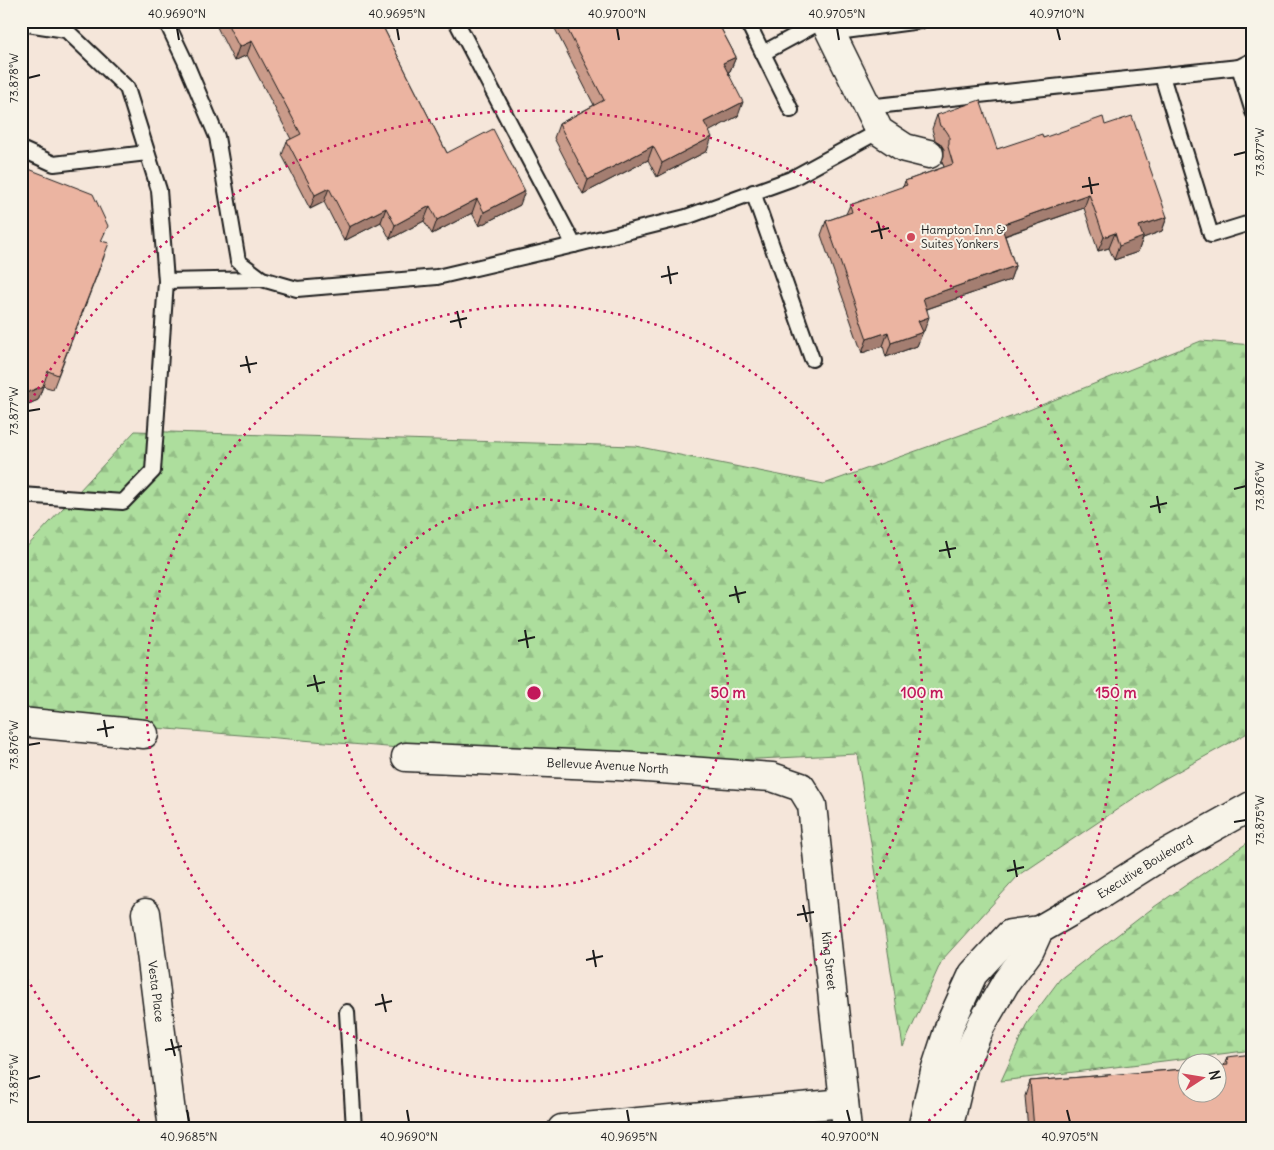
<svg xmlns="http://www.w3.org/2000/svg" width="1274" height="1150" font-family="Delius,sans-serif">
	<defs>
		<pattern id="forest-firs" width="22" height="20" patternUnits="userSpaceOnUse" patternTransform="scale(1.25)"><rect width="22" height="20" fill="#adde9d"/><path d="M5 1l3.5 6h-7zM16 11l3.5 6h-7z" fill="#94be87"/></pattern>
	</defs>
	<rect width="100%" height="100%" fill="#f5e6da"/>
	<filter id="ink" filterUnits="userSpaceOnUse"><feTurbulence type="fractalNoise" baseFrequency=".02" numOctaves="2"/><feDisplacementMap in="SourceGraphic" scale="10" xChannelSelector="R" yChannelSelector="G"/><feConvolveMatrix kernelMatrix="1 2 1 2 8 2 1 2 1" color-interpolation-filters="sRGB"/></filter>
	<g filter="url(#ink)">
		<g fill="url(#forest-firs)" stroke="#647d5c">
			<path d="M1201,341L1253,345V730L1155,784L1018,876L942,960L903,1047L857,754L619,766L21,717V553L135,431L635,446L824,484L1019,414Z"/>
			<path d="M1253,839V1050L1001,1081L1028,1022L1060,979L1154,907Z"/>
		</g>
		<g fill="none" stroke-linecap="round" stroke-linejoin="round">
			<defs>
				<g id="service">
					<path d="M166,21L185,61L217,137L238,261L262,279L297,289L437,277L574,245L686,217L791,179L879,131"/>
					<path d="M456,21L574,245"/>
					<path d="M747,21L791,110"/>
					<path d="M21,23L66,30L127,88L159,190L166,281L262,279"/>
					<path d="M830,33L920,21"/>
					<path d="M763,53L822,21"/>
					<path d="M1239,67L1253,112"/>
					<path d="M1162,76L1211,235L1253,222"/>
					<path d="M867,107L1239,67L1253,60"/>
					<path d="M21,149L54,164L147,153"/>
					<path d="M753,192L812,359"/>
					<path d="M21,495L123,502L153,471L166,281"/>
					<path d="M347,1012L354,1129"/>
				</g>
				<g id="minor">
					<path d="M825,21L879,131L905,148L929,154"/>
					<path d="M21,722L144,734"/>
					<path id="s1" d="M406,757L619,766L772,777L801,787L812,805L847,1129"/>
					<path id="s2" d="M146,913L173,1129"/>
					<path d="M562,1129L844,1103"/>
				</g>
				<g id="secondary">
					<path id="s3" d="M922,1129L935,1071L951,1022L973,974L1010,934L1039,930L1103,893L1163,855L1253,805"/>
					<path d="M948,1129L963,1067L981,1025L1006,982L1030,950L1039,930"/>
				</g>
			</defs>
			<use href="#service" stroke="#1c1c1c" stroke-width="18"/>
			<use href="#minor" stroke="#1c1c1c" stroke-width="31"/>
			<use href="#secondary" stroke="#1c1c1c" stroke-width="31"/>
			<use href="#service" stroke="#f7f3e8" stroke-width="14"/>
			<use href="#minor" stroke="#f7f3e8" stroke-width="28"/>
			<use href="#secondary" stroke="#f7f3e8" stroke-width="28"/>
		</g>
		<g fill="#ca9b8a" stroke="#1c1c1c">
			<path d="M214,21H380L447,153L520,205L479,226L472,213L432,234L424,221L390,239L381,222L344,241L324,202L310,209L282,155L287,141L291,139L247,55L234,61Z"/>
			<path d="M551,21H717L736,57L730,71L728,73L738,116L709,131L707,151L657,177L648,160L583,194L554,138L559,124L594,105Z"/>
			<path d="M937,115L997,149L1043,138L1105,125L1167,217L1162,231L1143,238L1138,252L1114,260L1109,248L1098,251L1084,208L1005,236L1015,266L1010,280L927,309L924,331L922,332L917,346L886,357L883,346L862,353L821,235L826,221L846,214L850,205L903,187L905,181L944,167L942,161L944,156V149L940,143L935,140L932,129Z"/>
			<path d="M102,242L104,257L53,389L43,386L38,400L21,407Z"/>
			<path d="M1227,1057L1253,1129H1028L1025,1096L1030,1081L1224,1066Z"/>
		</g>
		<g fill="#a47e71" stroke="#1c1c1c">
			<path d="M252,41L247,55L234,61L239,47Z"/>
			<path d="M736,57L730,71L718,78L723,63Z"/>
			<path d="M743,102L738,116L699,137L704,122Z"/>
			<path d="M712,137L707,151L657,177L662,163Z"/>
			<path d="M653,146L648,160L583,194L588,180Z"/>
			<path d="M329,188L324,202L310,209L315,195Z"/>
			<path d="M525,191L520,205L479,226L484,212Z"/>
			<path d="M1089,194L1084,208L995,239L1001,225Z"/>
			<path d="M477,199L472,213L432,234L437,220Z"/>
			<path d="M430,206L424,221L390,239L395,225Z"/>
			<path d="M386,208L381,222L344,241L349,227Z"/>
			<path d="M1167,217L1162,231L1143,238L1138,252L1114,260L1119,246L1139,226Z"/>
			<path d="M1115,233L1109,248L1098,251L1104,237Z"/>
			<path d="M1015,266L1010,280L918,312L923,298Z"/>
			<path d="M929,317L924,331L913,335L918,321Z"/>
			<path d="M888,332L883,346L862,353L867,339Z"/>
			<path d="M923,332L917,346L886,357L891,343Z"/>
			<path d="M43,386L38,400L21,407V395Z"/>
		</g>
		<g fill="#ebb4a1" stroke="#1c1c1c">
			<path d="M226,21H380L447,153L493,129L525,191L484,212L477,199L437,220L430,206L395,225L386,208L349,227L329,188L315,195L287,141L301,134L252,41L239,47Z"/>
			<path d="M563,21H717L736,57L723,63L743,102L704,122L712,137L662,163L653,146L588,180L559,124L604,100Z"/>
			<path d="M980,100L997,149L1042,134L1043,138L1103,117L1105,125L1132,116L1167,217L1139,226L1143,237L1119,246L1115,233L1104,237L1089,194L1001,225L1015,266L923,298L929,317L918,321L923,332L891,343L888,332L867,339L826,221L852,212L850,205L907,185L905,181L953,164L948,147L949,143V135L945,129L940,126L937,115Z"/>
			<path d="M21,141L27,145L21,160Z"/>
			<path d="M21,166L93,194L108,226L101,241L109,243L58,375L48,371L43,386L21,395Z"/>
			<path d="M1253,1054V1129H1034L1030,1081L1186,1069V1092H1216V1066L1228,1065L1227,1057Z"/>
		</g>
	</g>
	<path fill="none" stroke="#1c1c1c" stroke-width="2" d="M177,28L179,40M397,28L399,40M617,28L619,40M837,28L839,40M1057,28L1060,40M28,78L40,75M1234,155L1246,152M1089,177L1092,194M1082,187L1099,184M878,222L882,239M871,232L889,228M668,266L671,284M661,277L678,273M457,311L461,328M450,322L467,318M246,356L250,373M240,366L257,363M28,411L40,409M1234,489L1246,486M1157,496L1160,513M1150,507L1167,503M946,541L950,558M939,551L956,548M735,586L739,603M729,596L746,592M525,630L528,648M518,641L535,637M314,675L318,692M307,686L325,682M104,720L107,737M97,730L114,727M28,745L40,743M1234,822L1246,820M1014,860L1017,877M1007,871L1024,867M803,905L807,922M797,915L814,912M593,950L596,967M586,960L603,956M382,994L386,1012M375,1005L392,1001M171,1039L175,1056M165,1050L182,1046M28,1079L40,1076M187,1110L189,1122M407,1110L409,1122M627,1110L629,1122M847,1110L850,1122M1067,1110L1070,1122"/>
	<g fill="none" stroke="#c2185b" stroke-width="2.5" stroke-dasharray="2.5 5">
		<circle cx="534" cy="693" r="194"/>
		<circle cx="534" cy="693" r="388"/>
		<path d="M145 1126A582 582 0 0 1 23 971M23 415A582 582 0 1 1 923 1126"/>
	</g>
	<circle fill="#d1495b" stroke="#f7f3e8" stroke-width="2" cx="911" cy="237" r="5"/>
	<g text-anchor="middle" stroke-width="4" stroke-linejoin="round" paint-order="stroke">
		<g font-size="12" fill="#1c1c1c" stroke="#f7f3e8" text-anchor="start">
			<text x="921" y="234">Hampton Inn &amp;<tspan x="921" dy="14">Suites Yonkers</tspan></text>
		</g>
		<g font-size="12" fill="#1c1c1c" stroke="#f7f3e8">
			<text dy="4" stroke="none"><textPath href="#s1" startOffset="202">Bellevue Avenue North</textPath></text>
			<text dy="4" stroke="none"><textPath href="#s3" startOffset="371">Executive Boulevard</textPath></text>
			<text dy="4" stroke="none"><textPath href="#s1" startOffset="575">King Street</textPath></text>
			<text dy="4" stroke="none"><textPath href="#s2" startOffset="79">Vesta Place</textPath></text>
		</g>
	</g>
	<circle cx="534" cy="693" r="8" fill="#c2185b" stroke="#f7f3e8" stroke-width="2.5"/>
	<g font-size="15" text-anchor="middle" font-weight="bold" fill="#c2185b" stroke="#f7f3e8" stroke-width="4" stroke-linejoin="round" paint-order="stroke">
		<text x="728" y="698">50 m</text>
		<text x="922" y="698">100 m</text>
		<text x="1116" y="698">150 m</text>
	</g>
	<rect width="1274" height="1150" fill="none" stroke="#f7f3e8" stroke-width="55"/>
	<g transform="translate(1202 1078) rotate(78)"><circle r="24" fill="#f7f3e8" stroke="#9f9d96"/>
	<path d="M0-4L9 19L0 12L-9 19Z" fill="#d1495b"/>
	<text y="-8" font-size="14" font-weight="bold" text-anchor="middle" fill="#1c1c1c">N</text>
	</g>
	<rect x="28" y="28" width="1218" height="1094" fill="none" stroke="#1c1c1c" stroke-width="2"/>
	<g font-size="12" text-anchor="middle" fill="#1c1c1c">
		<text x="177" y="18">40.9690°N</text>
		<text x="397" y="18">40.9695°N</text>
		<text x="617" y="18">40.9700°N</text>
		<text x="837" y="18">40.9705°N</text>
		<text x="1057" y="18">40.9710°N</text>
		<text transform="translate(14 78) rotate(-90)" y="4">73.878°W</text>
		<text transform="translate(1260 152) rotate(-90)" y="4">73.877°W</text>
		<text transform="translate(14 411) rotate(-90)" y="4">73.877°W</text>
		<text transform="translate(1260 486) rotate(-90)" y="4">73.876°W</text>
		<text transform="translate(14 745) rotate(-90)" y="4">73.876°W</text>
		<text transform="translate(1260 820) rotate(-90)" y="4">73.875°W</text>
		<text transform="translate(14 1079) rotate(-90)" y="4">73.875°W</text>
		<text x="189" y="1141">40.9685°N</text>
		<text x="409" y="1141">40.9690°N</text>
		<text x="629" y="1141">40.9695°N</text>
		<text x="850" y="1141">40.9700°N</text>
		<text x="1070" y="1141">40.9705°N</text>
	</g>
</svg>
